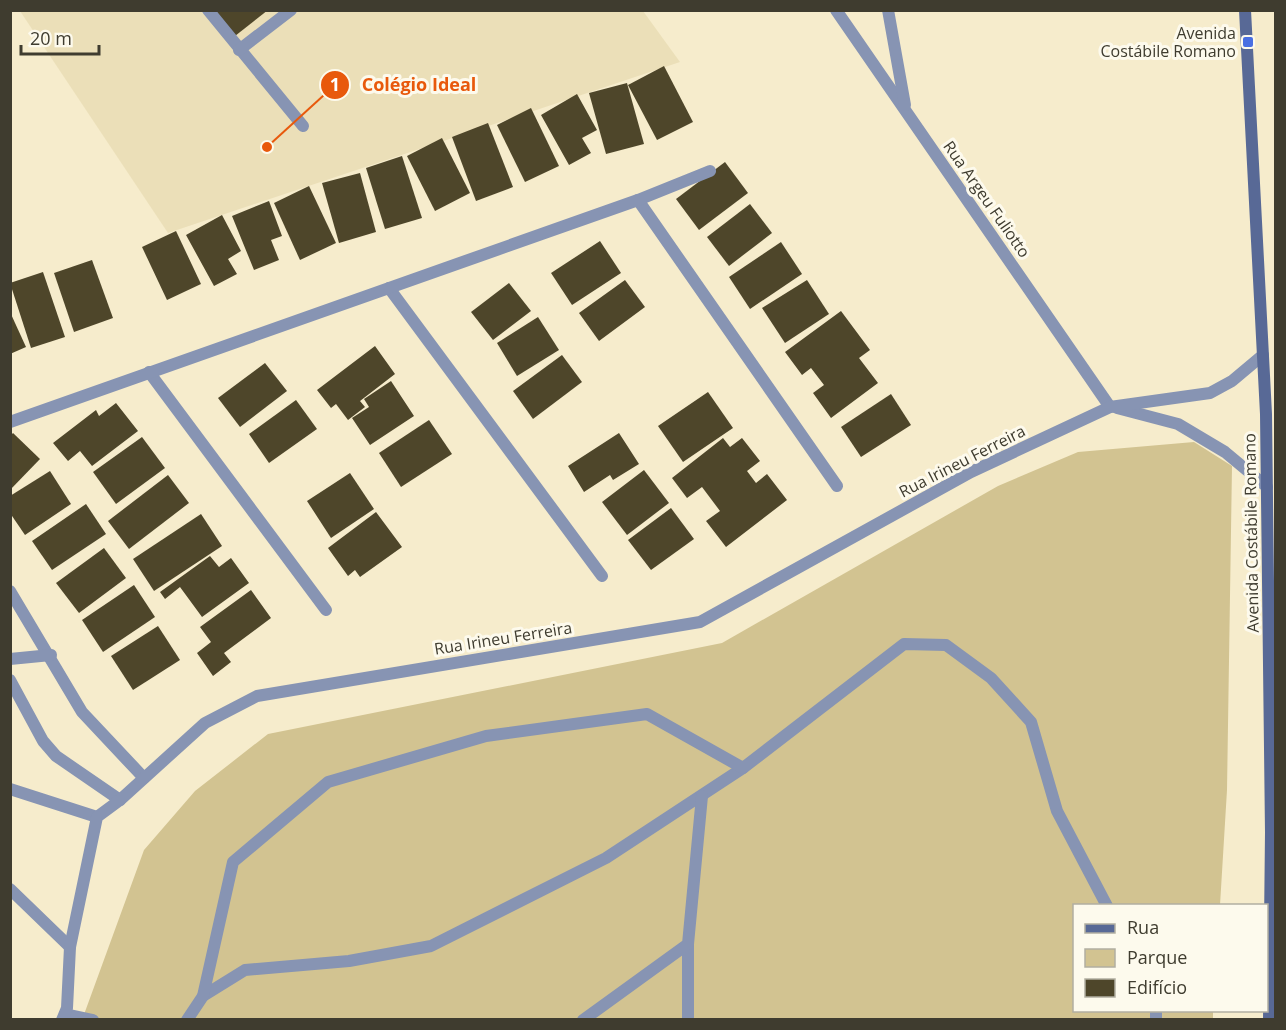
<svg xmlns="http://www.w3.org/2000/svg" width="1286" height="1030" font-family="'Open Sans',sans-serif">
	<rect width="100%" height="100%" fill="#f6eccc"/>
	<path fill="#ebdfb8" d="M20,11H643L680,62L168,233Z"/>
	<path fill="#d2c391" d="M1194,442L1232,466L1227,790L1220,905L1074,906V1010L1213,1011V1019L82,1020L144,850L195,791L268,734L722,643L998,486L1078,452Z"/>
	<g fill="#4e462a">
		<path d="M215,10H268L235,36Z"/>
		<path d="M664,66L693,122L657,140L628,85Z"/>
		<path d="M627,83L644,144L606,154L589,93Z"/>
		<path d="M577,94L597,130L582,138L591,153L569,165L541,115Z"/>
		<path d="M531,108L559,166L525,182L497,125Z"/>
		<path d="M488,123L513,187L476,201L452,137Z"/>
		<path d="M442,138L470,193L435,211L407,156Z"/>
		<path d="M402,156L422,218L385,229L366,168Z"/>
		<path d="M725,162L748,193L699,230L676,199Z"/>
		<path d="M360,173L376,232L339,243L322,183Z"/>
		<path d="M309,186L336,243L300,260L274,203Z"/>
		<path d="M269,201L282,236L271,240L279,260L254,270L232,216Z"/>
		<path d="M750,204L772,233L729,266L707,237Z"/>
		<path d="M222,215L241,251L228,259L237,274L214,286L186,235Z"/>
		<path d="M176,231L201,284L167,300L142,247Z"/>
		<path d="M600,241L621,273L572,305L551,273Z"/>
		<path d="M781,242L802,274L750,309L729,277Z"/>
		<path d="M92,260L113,318L74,332L54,273Z"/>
		<path d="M43,272L65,337L31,348L10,283Z"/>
		<path d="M625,280L645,307L599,341L579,313Z"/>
		<path d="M807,280L829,314L785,343L762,308Z"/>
		<path d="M509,283L531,311L493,340L471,312Z"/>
		<path d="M841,311L870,350L859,358L878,383L831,418L813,393L824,385L811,368L802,375L785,352Z"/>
		<path d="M10,312L26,347L10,354Z"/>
		<path d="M538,317L559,350L517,376L497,343Z"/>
		<path d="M375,346L395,374L360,401L365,407L348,420L336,404L331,408L317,390Z"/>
		<path d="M562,355L582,382L533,419L513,391Z"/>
		<path d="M265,363L287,391L240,427L218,398Z"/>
		<path d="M391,381L414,416L370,445L352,418L369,407L364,399Z"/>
		<path d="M708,392L733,428L683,462L658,426Z"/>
		<path d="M891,394L911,425L861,457L841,427Z"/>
		<path d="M296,400L317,429L269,463L249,434Z"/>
		<path d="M116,403L138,431L92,466L80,451L68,461L53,443L96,410L99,416Z"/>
		<path d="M429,420L452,454L401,487L379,453Z"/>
		<path d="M13,433L40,459L10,490V436Z"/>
		<path d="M619,433L639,464L613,480L610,475L584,492L568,466Z"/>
		<path d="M142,437L165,468L116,504L93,472Z"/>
		<path d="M723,438L730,447L742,438L760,461L747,471L756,483L767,474L787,500L726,547L706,521L720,511L702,487L687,498L672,478Z"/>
		<path d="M644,470L669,503L627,535L602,502Z"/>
		<path d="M50,471L71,504L25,535L10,513V496Z"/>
		<path d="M350,473L374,509L331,538L307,501Z"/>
		<path d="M168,475L189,503L129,549L108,521Z"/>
		<path d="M86,504L106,534L52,570L32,541Z"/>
		<path d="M671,508L694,539L651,570L628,540Z"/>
		<path d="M376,512L402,547L360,577L355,570L348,576L328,548Z"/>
		<path d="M201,514L222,546L154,591L133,559Z"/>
		<path d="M104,548L126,578L79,613L56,583Z"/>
		<path d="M210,556L219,567L231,558L249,583L202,617L180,587L165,599L160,592Z"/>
		<path d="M134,585L155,617L103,652L82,620Z"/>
		<path d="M251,590L271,618L224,653L231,662L213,676L197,653L211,642L200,627Z"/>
		<path d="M158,626L180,660L133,690L111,656Z"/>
	</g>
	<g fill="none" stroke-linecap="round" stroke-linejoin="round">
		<g stroke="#8794b3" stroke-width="12">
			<path d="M208,10L303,126"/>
			<path d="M239,50L291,10"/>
		</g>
		<g stroke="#8794b3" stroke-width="12">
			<path d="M688,944V1020"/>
			<path d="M203,996L245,970L349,961L431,946L606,858L743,768"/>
			<path d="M1156,1010V1020"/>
			<path d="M65,1014L93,1020"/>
			<path d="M187,1020L203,996L233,862L328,782L486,736L647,714L743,768L904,644L946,645L991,678L1031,722L1057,811L1107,906"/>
			<path d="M583,1020L688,944L702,796"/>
		</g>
		<g stroke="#8794b3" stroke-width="12">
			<path d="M836,10L1110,407"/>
			<path d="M888,10L905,105"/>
			<path d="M638,200L837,486"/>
			<path d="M389,288L602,576"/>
			<path d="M149,372L326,610"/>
			<path d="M1117,408L1178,424L1225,452L1267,487"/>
			<path d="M10,422L638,200L710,171"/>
			<path d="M10,591L82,712L144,778"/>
			<path d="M10,659L51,655"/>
			<path d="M10,680L43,741L56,756L120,800"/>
			<path d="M10,789L97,817"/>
			<path d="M10,889L70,947"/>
			<path d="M62,1020L67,1008L70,947L97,817L120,800L205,723L257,696L700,622L971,472L1110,407L1210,393L1232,381L1263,355"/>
		</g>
		<path stroke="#586996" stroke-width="12" d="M1245,10L1266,414L1271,832L1269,1020"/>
	</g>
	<rect fill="#496fe2" stroke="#fdfaed" stroke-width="2" x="1242" y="36" width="12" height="12" rx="3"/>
	<g text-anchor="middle" stroke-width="6" stroke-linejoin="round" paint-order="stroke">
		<g font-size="16" fill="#3f3c2f" stroke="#fdfaed" text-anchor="end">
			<text x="1236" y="39">Avenida<tspan x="1236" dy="18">Costábile Romano</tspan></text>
		</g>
		<g font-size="16" fill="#3f3c2f" stroke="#fdfaed">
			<text transform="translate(987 199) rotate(55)" y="6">Rua Argeu Fuliotto</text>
			<text transform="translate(962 461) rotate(-27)" y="6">Rua Irineu Ferreira</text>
			<text transform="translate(1251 533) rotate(-91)" y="6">Avenida Costábile Romano</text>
			<text transform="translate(503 638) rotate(-9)" y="6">Rua Irineu Ferreira</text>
		</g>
	</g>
	<path fill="none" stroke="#e8590c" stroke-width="2" d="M267 147L335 85"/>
	<g fill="#e8590c" stroke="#fdfaed" stroke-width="2">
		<circle cx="267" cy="147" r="6"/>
		<circle cx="335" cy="85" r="15"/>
	</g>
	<g font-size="18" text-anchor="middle" font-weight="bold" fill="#fff">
		<text x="335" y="91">1</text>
	</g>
	<g font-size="18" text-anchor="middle" font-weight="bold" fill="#e8590c" stroke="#fdfaed" stroke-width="6" stroke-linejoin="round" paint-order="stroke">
		<text x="419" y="91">Colégio Ideal</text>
	</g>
	<rect width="1286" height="1030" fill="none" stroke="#3f3c2f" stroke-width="24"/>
	<rect x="1073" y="904" width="195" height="108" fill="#fdfaed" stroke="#b1aea1" stroke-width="1.5"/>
	<rect x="1085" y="924" width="30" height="9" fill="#586996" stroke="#b1aea1" stroke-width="1.5"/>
	<text x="1127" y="934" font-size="18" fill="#3f3c2f">Rua</text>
	<rect x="1085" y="949" width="30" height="18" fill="#d2c391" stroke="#b1aea1" stroke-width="1.5"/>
	<text x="1127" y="964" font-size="18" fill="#3f3c2f">Parque</text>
	<rect x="1085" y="979" width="30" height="18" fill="#4e462a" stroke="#b1aea1" stroke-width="1.5"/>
	<text x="1127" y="994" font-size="18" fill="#3f3c2f">Edifício</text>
	<path d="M21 45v9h78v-9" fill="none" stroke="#3f3c2f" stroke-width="3"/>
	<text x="30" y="45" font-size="18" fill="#3f3c2f" stroke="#fdfaed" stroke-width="4.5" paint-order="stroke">20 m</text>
</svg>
